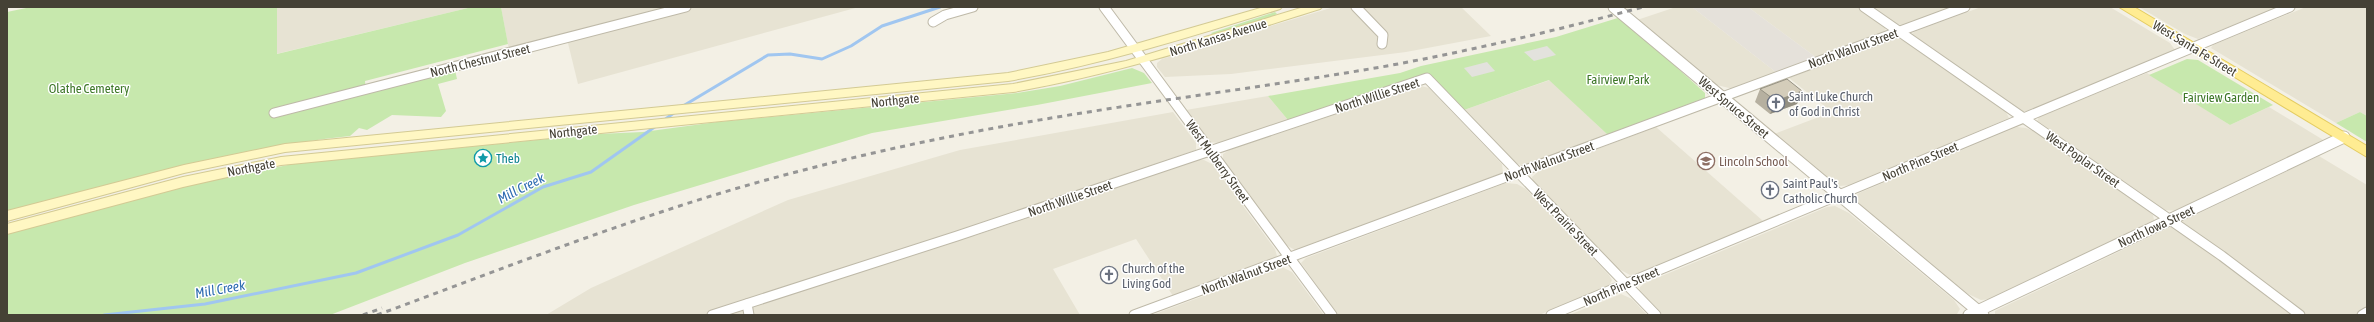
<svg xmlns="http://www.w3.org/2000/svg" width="2374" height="322" font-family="'Asap Condensed',sans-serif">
	<rect width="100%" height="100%" fill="#f3f0e5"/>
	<g fill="#e7e3d3">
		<path d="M277,7H472L276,54Z"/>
		<path d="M501,7H859L578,84L566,35L509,50Z"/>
		<path d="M1334,7H1461L1491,36L1406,52L1231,74L1165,77L1157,67V63L1162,59Z"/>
		<path d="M1676,7H1692L1777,73L1733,89L1717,85L1637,20Z"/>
		<path d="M1748,7H1857L1884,26L1886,31L1817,58Z"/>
		<path d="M1869,7H1955L1905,26L1890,22Z"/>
		<path d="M1981,7H2110L2170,43L2175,50L2029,111H2020L1911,35L1914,32Z"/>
		<path d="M2139,7H2280L2198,39L2185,34Z"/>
		<path d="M2306,7H2367V116L2360,112L2336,123L2211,48L2213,45Z"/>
		<path d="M1893,39H1900L1908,43L2005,110L2009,118L1852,185L1839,186L1831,182L1774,134L1832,112L1789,78Z"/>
		<path d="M2147,73L2230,125L2269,107L2325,141L2178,211L2163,210L2038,124L2037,121L2039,117Z"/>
		<path d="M1550,80L1608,135L1529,164L1521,165L1515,163L1464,110Z"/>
		<path d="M1421,86L1429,88L1502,164L1503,173L1295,250L1286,245L1223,160V154L1231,149Z"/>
		<path d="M1268,96L1288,120L1219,143L1209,142L1186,110Z"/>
		<path d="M1173,112L1196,143V150L970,228L974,236L1196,160H1204L1212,164L1275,249L1277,256L1274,258L1173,296L1136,239L1053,269L1080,315H546L591,288L788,200L960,150Z"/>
		<path d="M1656,127L1763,221L1638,274L1630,275L1617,268L1533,182L1532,177L1539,171Z"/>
		<path d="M2017,127L2026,128L2036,132L2149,211L2153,215L2154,220L1991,299L1981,300L1964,292L1855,201V197L1859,193Z"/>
		<path d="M2319,156L2367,185V315H1995V311L1999,309Z"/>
		<path d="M1506,183L1517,184L1526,189L1609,275L1612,280L1609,286L1539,315H1338L1301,263L1306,258Z"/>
		<path d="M1835,206L1849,213L1954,300L1960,309L1957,314L1662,315L1639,291L1640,287L1645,283L1827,207Z"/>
		<path d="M1282,267L1292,272L1324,315H1152Z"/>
		<path d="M1621,294L1632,299L1647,315H1569Z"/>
	</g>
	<path fill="#e5e1da" d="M1692,7H1748L1817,58L1777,73Z"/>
	<g fill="#c7e8ad">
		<path d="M31,7H277V54L472,7H501L508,44L365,81L366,92L455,70L457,79L438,84L446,111L441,117L392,115L367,130L359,128L350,136C233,148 120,182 7,212V12Z"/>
		<path d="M1275,12L1277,14L1271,17L1213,35L1211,33Z"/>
		<path d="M1621,17L1705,93V99L1608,135L1549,80L1464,110L1429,74L1288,120L1268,96L1400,73L1421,66L1556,37Z"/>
		<path d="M2187,59L2198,60L2273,105L2230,125L2149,75Z"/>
		<path d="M1132,68L1144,73L1152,83L1037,105L872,133L634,205L465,263L330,315H7V234L207,181L293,164L598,134L643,132L717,122L1017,93L1060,86Z"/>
		<path d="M2360,112L2367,116V142L2336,123Z"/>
	</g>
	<g fill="#e3e2dd">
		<path d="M1547,46L1556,55L1534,61L1524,52Z"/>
		<path d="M1487,62L1495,71L1472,77L1464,68Z"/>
	</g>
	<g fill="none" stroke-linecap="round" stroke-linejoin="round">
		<g stroke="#a0c6f0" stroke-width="3">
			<path d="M683,106L768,55L790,54L822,59L851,46L882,26L940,7"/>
			<path d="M663,121L675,112"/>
			<path d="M104,315L205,304L356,273L458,235L543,187L591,172L656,126"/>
		</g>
		<defs>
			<g id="minor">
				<path d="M1104,7L1332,315"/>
				<path d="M1356,7L1383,35L1382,44"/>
				<path d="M1864,7L2222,256L2300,315"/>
				<path d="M933,22L945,15L973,7"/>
				<path d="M274,113L686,7"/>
				<path d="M747,304L749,315"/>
				<path d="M712,315L957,236L1427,78L1656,315"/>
				<path d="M1134,315L1965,7"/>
				<path d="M1551,315L2290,7"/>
				<path d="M2362,315L2367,312"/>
			</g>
			<g id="tertiary">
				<path d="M1614,7L1983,315"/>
				<path d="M1969,315L2344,137"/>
			</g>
			<g id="secondary">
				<path d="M1264,7H1282L1280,9C1190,37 1101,65 1008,81L285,152L184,173L7,221V211L184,165L285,144L1008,73L1108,52Z"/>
				<path d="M1304,7H1322L1320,9C1218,41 1118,74 1013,92L281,165L183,187L7,234V224L183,177L281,157L1013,84L1126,61Z"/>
			</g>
			<path id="primary" d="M2119,7H2134L2367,146V157Z"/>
		</defs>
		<use href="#minor" stroke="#beb9a8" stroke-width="11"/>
		<use href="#tertiary" stroke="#beb9a8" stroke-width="13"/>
		<use href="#secondary" stroke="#d3ca94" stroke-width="2"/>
		<use href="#primary" stroke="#e4cc61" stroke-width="2"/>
		<use href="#minor" stroke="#fff" stroke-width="9"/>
		<use href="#tertiary" stroke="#fff" stroke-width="11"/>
		<use href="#secondary" fill="#fff7c3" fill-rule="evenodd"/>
		<use href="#primary" fill="#ffec92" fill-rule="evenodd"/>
		<g stroke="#959595" stroke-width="3" stroke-dasharray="5 5" stroke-linecap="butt">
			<path d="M363,315L382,308"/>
			<path d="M377,315C488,274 598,231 711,196C790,172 872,152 953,136C1097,107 1243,91 1387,66C1474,50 1558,30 1643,7"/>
		</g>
	</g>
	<path fill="#b6b0a0" d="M1760,89L1802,91L1797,104L1770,114L1755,102Z"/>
	<path fill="#949082" d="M1802,91L1797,104L1770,114L1776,101Z"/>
	<path fill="#d4cdba" stroke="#949082" d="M1787,79L1802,91L1776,101L1760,89Z"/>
	<defs>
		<symbol id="church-ring" viewBox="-11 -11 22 22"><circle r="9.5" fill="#fff" stroke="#6b7280" stroke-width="1.5"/><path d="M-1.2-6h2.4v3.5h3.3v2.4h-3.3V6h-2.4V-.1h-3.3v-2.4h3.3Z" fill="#6b7280"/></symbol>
		<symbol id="sight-ring" viewBox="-11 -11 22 22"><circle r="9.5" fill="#fff" stroke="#0f9aa8" stroke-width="1.5"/><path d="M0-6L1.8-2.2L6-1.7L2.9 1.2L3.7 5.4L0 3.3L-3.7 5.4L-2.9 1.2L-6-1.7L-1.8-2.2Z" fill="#0f9aa8"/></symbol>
		<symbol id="school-ring" viewBox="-11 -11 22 22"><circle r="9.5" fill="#fff" stroke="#8d6e63" stroke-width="1.5"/><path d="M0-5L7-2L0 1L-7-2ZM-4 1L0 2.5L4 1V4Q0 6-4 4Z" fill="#8d6e63"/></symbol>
	</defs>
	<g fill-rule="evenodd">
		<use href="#church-ring" x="1766" y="93" width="20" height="20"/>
		<use href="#sight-ring" x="473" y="148" width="20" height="20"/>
		<use href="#school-ring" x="1696" y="151" width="20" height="20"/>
		<use href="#church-ring" x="1760" y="180" width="20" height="20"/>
		<use href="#church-ring" x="1099" y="265" width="20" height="20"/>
	</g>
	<g text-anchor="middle" stroke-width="3" stroke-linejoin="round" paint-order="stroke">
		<g font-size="13" fill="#454135" stroke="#fff">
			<text transform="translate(1218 37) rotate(-17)" y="5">North Kansas Avenue</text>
			<text transform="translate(1853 48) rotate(-20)" y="5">North Walnut Street</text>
			<text transform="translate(2195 48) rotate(31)" y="5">West Santa Fe Street</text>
			<text transform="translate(480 60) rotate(-14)" y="5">North Chestnut Street</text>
			<text transform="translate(1377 95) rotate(-18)" y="5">North Willie Street</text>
			<text transform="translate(895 100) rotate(-6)" y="5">Northgate</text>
			<text transform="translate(1734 107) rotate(40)" y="5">West Spruce Street</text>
			<text transform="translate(573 131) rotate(-6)" y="5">Northgate</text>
			<text transform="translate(2083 159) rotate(35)" y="5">West Poplar Street</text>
			<text transform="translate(1218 161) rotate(54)" y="5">West Mulberry Street</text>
			<text transform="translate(1549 161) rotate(-20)" y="5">North Walnut Street</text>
			<text transform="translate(1920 161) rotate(-23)" y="5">North Pine Street</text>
			<text transform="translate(251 167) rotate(-11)" y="5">Northgate</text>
			<text transform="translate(1070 198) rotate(-19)" y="5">North Willie Street</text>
			<text transform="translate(1566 222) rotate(46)" y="5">West Prairie Street</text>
			<text transform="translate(2156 226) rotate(-25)" y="5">North Iowa Street</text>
			<text transform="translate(1246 274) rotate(-20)" y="5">North Walnut Street</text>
			<text transform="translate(1621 286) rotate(-23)" y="5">North Pine Street</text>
		</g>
		<g font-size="13" fill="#3d7728" stroke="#fff">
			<text x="1618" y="84">Fairview Park</text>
			<text x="89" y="93">Olathe Cemetery</text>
			<text x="2221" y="102">Fairview Garden</text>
		</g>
		<g font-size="13" fill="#5b616d" stroke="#fff" text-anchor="start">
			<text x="1789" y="101">Saint Luke Church<tspan x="1789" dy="15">of God in Christ</tspan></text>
			<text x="1783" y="188">Saint Paul's<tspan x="1783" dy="15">Catholic Church</tspan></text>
			<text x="1122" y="273">Church of the<tspan x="1122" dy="15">Living God</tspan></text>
		</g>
		<g font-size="13" fill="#0d838f" stroke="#fff" text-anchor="start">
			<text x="496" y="163">Theb</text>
		</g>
		<g font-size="13" fill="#785e54" stroke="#fff" text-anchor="start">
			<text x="1719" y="166">Lincoln School</text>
		</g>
		<g font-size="14" font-style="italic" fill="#2d6bb1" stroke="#fff">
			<text transform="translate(521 188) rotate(-27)" y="5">Mill Creek</text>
			<text transform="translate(220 289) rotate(-10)" y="5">Mill Creek</text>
		</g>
	</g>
	<rect width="2374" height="322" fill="none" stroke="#454135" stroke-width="16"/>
</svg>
